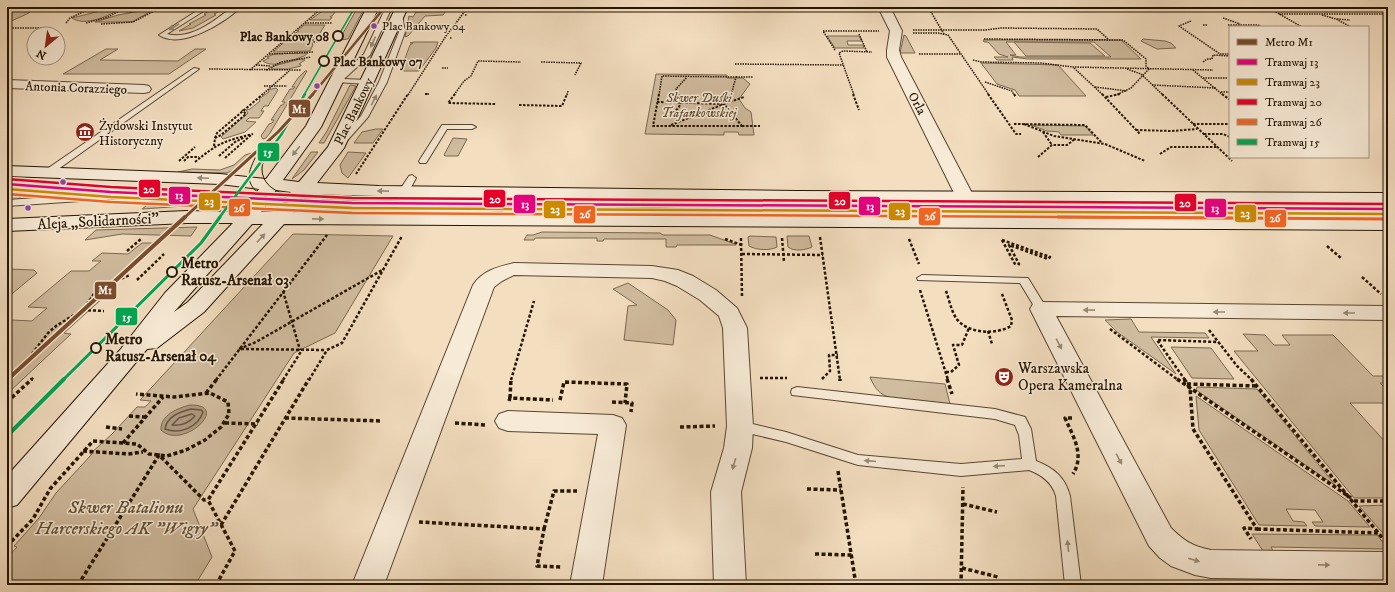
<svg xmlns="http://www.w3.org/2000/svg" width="1395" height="592" font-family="'IM FELL DW Pica',serif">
	<rect width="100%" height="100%" fill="#f3dec0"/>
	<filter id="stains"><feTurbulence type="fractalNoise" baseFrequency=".005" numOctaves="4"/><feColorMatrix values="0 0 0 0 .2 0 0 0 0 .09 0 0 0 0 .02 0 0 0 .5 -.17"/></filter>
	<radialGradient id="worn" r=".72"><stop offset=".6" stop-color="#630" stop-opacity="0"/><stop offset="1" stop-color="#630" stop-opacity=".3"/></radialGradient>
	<g fill="#d0bc9f" stroke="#7a6850" fill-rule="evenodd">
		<path d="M216,7H228L214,14L216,15L193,28L179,31L191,24H189L206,15L204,14Z"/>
		<path d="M328,7H338L333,15L330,17H332L330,20H310Z"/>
		<path d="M358,7H365L348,39L339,40Z"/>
		<path d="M7,9H26L30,12L29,13L7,23Z"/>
		<path d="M117,9L116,11C105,18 83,26 72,18L104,10Z"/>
		<path d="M146,10L151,11L132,22H95L118,15Z"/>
		<path d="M446,11L443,15L425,16L408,36L405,37L409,16L413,17L416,12Z"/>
		<path d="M304,25H325L317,38L315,39L312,35L294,34L299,31H297Z"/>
		<path d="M904,35L906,36L915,53H900Z"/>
		<path d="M294,36H309L313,45L310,51L273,52L290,37Z"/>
		<path d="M827,36H859L862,41H847L848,45H863L864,48H835Z"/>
		<path d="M1143,39L1165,41L1171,43L1176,48L1157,49L1141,41Z"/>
		<path d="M983,40H1121L1141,59H1027L1012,57L1013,60H997L994,57H1008L999,54L988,42H984ZM1006,42H1094L1111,57H1020L1010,55H1016Z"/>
		<path d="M414,42H438L436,48L419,71H404L401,69L410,45L413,43H410Z"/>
		<path d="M1014,42L1090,43L1105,56H1026Z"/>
		<path d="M106,49H118L100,60L178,61L195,49H206L169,74H63Z"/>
		<path d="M308,53L304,56C293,60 273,69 263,61L269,58L267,57L274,54Z"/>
		<path d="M300,59L305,60L299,64L301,65V66L288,69H271L274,66Z"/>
		<path d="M981,63L1058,65L1086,96H1019L1015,90L997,84Z"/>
		<path d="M305,71H307L270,133L266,138L263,139L261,136L269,124L272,123L274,120H271L281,105H283L285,102H282L290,89H293L295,87H292L298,78Z"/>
		<path d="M656,74L727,75V78H743L750,84L739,99L745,108L751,112L754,135H739L738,132H724V135L645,134Z"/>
		<path d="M350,85L356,86L324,143H319L327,131Z"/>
		<path d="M276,88L278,90L268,106H264L261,111H264L259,118H249L246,121L256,122L245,132L223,139L221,137L248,113L246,110L250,109L260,101L259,99L269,92L268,90Z"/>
		<path d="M1031,125L1085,126L1093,135H1061L1059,132L1047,131Z"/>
		<path d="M376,129H383L373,143H354L362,132Z"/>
		<path d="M453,138L467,139L458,156H445L444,155Z"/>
		<path d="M311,152H318L304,170L292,179Z"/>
		<path d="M348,152L366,153L348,178L342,173L340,165Z"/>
		<path d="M252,153H255C247,162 238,170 226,173L178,172L192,169L220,170L234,165L245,155Z"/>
		<path d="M7,186L32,188L17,200L7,201Z"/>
		<path d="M151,202L202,204L200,205L142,209Z"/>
		<path d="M197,227L191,236L122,234L85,240L96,230Z"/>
		<path d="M542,232L660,233L663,235H710L735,244L736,245H677L676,247H666V239H604L603,241H597V238H535L534,240H524L527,235H533Z"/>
		<path d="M293,234L393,236L335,333L294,353L193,509L212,557L195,585H7V558L17,547L14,546L39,518L56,493L92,454H90L112,434L137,407H145L151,401L140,400Z"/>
		<path d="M750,236L776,237L777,247C770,251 756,250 749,246L748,237Z"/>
		<path d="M787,236H809L812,247C806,250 794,252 788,247Z"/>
		<path d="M142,243H160L102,296L104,297L64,333L71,334L7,394V324L12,320L32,321L47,308L28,307L71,271H89L101,261H92L102,253L128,254Z"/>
		<path d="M8,269L34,270L37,273L7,298Z"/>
		<path d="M628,283L668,310L676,320L673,345L624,340L628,306L637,305L613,289Z"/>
		<path d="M1131,319L1139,332L1205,333L1209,338L1151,337L1176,374L1117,332L1105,320Z"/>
		<path d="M1243,334L1265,335L1274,345H1290L1282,335H1333L1373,376H1388V383H1380L1388,391V403H1350L1388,445V498H1354L1234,351H1258Z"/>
		<path d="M1171,347L1211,348L1234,379L1192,378Z"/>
		<path d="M870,377L945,384L950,404L891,398C879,394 875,389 870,377Z"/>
		<path d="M1197,387L1257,389L1336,486L1196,390Z"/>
		<path d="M1196,396L1348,501L1370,527L1315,526L1312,522H1323L1315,510L1286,509L1293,521L1304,522L1307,526L1259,525L1199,430Z"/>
		<path d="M1388,505V539L1359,506Z"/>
		<path d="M1252,534L1377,535L1388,549L1271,547L1273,551H1263Z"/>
	</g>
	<path fill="#ad997f" stroke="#77644c" d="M190,405C232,404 183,451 161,430C160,415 178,408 190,405Z"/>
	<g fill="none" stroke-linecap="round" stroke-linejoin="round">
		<g stroke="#695640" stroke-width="1.5">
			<path d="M191,409L201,410L203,412C198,427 180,435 165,429C167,416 180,412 191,409Z"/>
			<path d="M192,414L195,416C189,423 181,426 172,425L179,418Z"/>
		</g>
		<defs>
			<g id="service">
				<path d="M203,7H210L167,34C186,39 204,28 219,17C226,12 232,7 241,7C224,23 181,50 159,35Z"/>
				<path d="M386,7H392L370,55L344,79L367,80L371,82L367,84L336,82V80L364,54Z"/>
				<path d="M397,13L402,14L405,32L387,82L368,117L345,143H339V139L361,116L379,82L399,32Z"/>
				<path d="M194,68L199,69L50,175H44L43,173L44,171Z"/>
				<path d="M442,125H472L476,127L472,129H447L426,163H420L419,161Z"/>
				<path d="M412,175L416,178L409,191L407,193H401L399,191L409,176Z"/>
				<path d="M7,181L104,189L107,190L108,193L124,192L370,202L410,200L660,201L741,196L746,199L741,202L660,207L410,206L370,208L124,198L7,206V200L97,194L7,187Z"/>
				<path d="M427,207L502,212L507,215L502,218L424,212L422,210L424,208Z"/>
				<path d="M922,275L1028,278L1047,309L1045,311H1037L1020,283L918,280L917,278Z"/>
				<path d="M797,387L995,409L1025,417L1031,429L1036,461C1054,468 1065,477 1070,496L1081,585H1065L1056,496C1052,482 1042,475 1029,470L961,476L858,465L786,442L735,430L733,426L735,422L740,421L786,432L858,455L961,464L1022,459L1019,435L1015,425L995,419L792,395L791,392L792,389Z"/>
			</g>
			<g id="minor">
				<path d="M878,7H890L902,31L899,50L901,57L974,197L971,201L965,203L959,201L956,197L887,57V50L890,31Z"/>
				<path d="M7,80L144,85L149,86L151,89L149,92L144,93L7,88Z"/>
				<path d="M514,263L652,266L678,270L693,276L716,290L737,308L747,328L753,426L752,448L741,492L746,585H714L711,492L724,448L727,426L723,328L719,316L700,300L677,286L665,281L652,278L514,275L502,281L494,287L384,585H352L473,285C483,270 498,267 514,263Z"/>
				<path d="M1041,302L1388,306V320L1056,316L1171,528C1184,541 1192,546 1211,550L1388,552V580L1211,578L1195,575L1171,566L1160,558L1149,546L1030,309L1033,304Z"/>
				<path d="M508,411L613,415L622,418L626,425L602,585H570L598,434L508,431L499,428L495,421L499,414Z"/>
			</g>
			<path id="secondary" d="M367,7H379L321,127L283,180L299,182L328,147L396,7H408L344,148L317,183L379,186L796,191L1388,193V205L796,201L379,196L308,194L293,213L1388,218V230L284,224L204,312L157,348L147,349L17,505L7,508V476L120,350L165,293L233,223H187L7,231V219L187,211L242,212L259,189L220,184L7,176V166L220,174L266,179L306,126ZM276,190L291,192L274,212H261ZM252,224H263L188,302L174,312Z"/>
		</defs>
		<use href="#service" stroke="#584630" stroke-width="2"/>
		<use href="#minor" stroke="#584630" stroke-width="2"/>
		<use href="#secondary" stroke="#251400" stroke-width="2"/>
		<g stroke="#251400" stroke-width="1.5" stroke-dasharray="1.5 1" stroke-linecap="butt">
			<path d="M928,7L944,34"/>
			<path d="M1204,7L1207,9"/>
			<path d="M1267,7L1302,27"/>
			<path d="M1331,7L1340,9L1378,10"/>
			<path d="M93,9L124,8"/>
			<path d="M132,9L135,10L130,12L123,11Z"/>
			<path d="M155,10L162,7"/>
			<path d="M1279,14H1388"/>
			<path d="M465,15H467"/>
			<path d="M1322,15L1336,19L1351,27"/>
			<path d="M1223,18L1240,24"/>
			<path d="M1337,19L1350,20"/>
			<path d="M1191,21L1179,26L1220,54H1230"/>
			<path d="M66,23L70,18L94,7"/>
			<path d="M86,23L108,17L126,7"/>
			<path d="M305,23H332"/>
			<path d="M101,24L133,22L156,10H134"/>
			<path d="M1203,25H1208"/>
			<path d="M1228,25H1258L1262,27"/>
			<path d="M10,28H48"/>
			<path d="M913,30H985L1001,28L1097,29L1108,39"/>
			<path d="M913,33H938L948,35L989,95"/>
			<path d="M859,34L867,52"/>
			<path d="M290,36L310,35L314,42L321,41"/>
			<path d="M450,38H452"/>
			<path d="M984,39L1123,40L1146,59V66L1149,69L1131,88L1116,95"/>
			<path d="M7,47H10"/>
			<path d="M835,50L823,31H879"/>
			<path d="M269,54L314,52"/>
			<path d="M919,54H960"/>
			<path d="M973,60L981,62L1041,63L1073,67L1213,70"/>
			<path d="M541,62L581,63L575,75"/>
			<path d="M1203,62L1207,59H1212L1213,55L1230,56"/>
			<path d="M735,64L843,65"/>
			<path d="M256,65L271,66"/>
			<path d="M442,68H448"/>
			<path d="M1074,68L1103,95"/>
			<path d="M209,69L301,70"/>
			<path d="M1127,69L1141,74L1163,95"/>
			<path d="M250,70L323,7"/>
			<path d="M266,70L281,62L311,57"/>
			<path d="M1193,70L1223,95"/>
			<path d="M736,77H753"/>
			<path d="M1203,78H1227"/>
			<path d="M985,82L1012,91L1014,95"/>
			<path d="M1152,85L1216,88"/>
			<path d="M264,86H287"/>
			<path d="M1095,87L1127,91"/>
			<path d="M1221,92H1230"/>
			<path d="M425,94H429"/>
			<path d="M262,95L289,71"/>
			<path d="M408,95L446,36L468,7"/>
			<path d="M454,95L464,81L471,76L478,61L521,62"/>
			<path d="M567,95L568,91"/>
			<path d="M659,95L662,76L736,77L731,95"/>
			<path d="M678,95L676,89L687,77"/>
			<path d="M854,95L839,53L843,51L872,52"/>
		</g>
		<g stroke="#251400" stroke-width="2" stroke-dasharray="2.5 1.5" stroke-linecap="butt">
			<path d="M425,94H429"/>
			<path d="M455,94L448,103L496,104"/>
			<path d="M659,94L653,126H742"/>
			<path d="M678,94L681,102L679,107L672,115L679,121"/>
			<path d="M731,94L729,102L724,104L742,126"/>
			<path d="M853,94L859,110"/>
			<path d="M988,94L1016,134H1021"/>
			<path d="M1014,94L1016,97"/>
			<path d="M1102,94L1140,134"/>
			<path d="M1162,94L1232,161"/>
			<path d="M1222,94L1230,100"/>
			<path d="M1106,97L1120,94"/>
			<path d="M657,102L724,104"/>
			<path d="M730,102L744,97"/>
			<path d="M519,105L562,106L567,94"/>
			<path d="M1014,124L1085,125L1102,143"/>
			<path d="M1024,124L1054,136L1105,144L1145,161"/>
			<path d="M1193,124H1230"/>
			<path d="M671,125L724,104"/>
			<path d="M742,126H760"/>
			<path d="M1136,130L1172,131L1197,129"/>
			<path d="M1043,132L1052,145"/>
			<path d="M1204,134H1223L1230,137"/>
			<path d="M215,138L217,133L263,94"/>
			<path d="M214,146L215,138L221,135L246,114L242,110"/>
			<path d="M1160,154L1171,147H1218"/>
			<path d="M219,156L235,142L245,137"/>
			<path d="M1038,157L1052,145H1067L1075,139"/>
			<path d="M225,158L251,135"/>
			<path d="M179,161L195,147"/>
			<path d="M184,161L188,157H199"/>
			<path d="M195,162C218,143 224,141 253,134"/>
			<path d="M356,174L408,94"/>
		</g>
		<g stroke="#251400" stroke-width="2.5" stroke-dasharray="3 2" stroke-linecap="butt">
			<path d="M820,237L840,380"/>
			<path d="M741,238L742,297"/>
			<path d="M782,238L784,262"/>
			<path d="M725,239L742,245"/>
			<path d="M909,239L919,264"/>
			<path d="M1002,240L1050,257L1048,259L1009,245L1019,264L1018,266"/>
			<path d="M1002,240L1016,266"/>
			<path d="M1327,246L1341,258"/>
			<path d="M127,251L141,239"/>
			<path d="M742,254L823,255"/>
			<path d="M1362,277L1381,294"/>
			<path d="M137,280L164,254"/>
			<path d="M920,290L948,380"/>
			<path d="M283,291L300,350"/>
			<path d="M946,291C949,299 951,310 956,318C967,334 996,335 1011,326L1012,320L1002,294"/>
			<path d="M83,310L104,311"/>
			<path d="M1110,329L1178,380"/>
			<path d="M1209,330L1237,366L1252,380"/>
			<path d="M988,331L992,344"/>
			<path d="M239,349L256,342L384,269"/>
			<path d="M241,349L326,350"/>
			<path d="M946,372H951L959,365L953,345H962L969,328"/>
			<path d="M760,378H787"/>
			<path d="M822,379L830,371L829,355H838"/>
			<path d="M9,380L18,372L48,333L56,326L84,309L97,289L130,275"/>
			<path d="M31,380L34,377"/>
			<path d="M216,380L327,235"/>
			<path d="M283,380L302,350"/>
			<path d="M309,380L327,350L342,343L402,236"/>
			<path d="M511,380L534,301"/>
			<path d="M1185,380L1157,340L1218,342"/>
		</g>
		<g stroke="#251400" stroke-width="3.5" stroke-dasharray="4 2.5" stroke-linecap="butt">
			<path d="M840,379V381"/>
			<path d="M947,379L952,394"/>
			<path d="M1177,379L1351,498"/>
			<path d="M1184,379L1190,388L1193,429L1257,529L1244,528L1251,539"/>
			<path d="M1251,379L1385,541"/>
			<path d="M7,382L10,379"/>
			<path d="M1187,384L1257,386"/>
			<path d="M206,393L217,379"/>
			<path d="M510,398L511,379"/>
			<path d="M560,400L564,382L627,384L625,403"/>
			<path d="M509,401L510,398L553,400"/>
			<path d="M7,402L32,379"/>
			<path d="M612,402L632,403L631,412"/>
			<path d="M129,416L145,417"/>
			<path d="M285,418L382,421"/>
			<path d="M1072,418H1065C1073,436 1085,455 1073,474"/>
			<path d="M225,423L258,424"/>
			<path d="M455,423L486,425"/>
			<path d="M106,427L122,429"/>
			<path d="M680,427L715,426"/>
			<path d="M123,443L163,397"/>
			<path d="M83,451L128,454L143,452"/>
			<path d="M838,471L856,585"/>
			<path d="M807,489L841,490"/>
			<path d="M1354,501H1388"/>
			<path d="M963,504L997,512"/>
			<path d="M419,522L544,529L537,566L562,567"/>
			<path d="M221,525L309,379"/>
			<path d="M544,529L554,491H577"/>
			<path d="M1257,529L1379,533"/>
			<path d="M7,546L33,519L50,489L93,441L137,444L149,454L167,456L186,450L205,440L221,427L229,414L228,402L210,393L174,397L136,394"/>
			<path d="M815,554L852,555"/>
			<path d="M962,568L998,577"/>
			<path d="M78,585L159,455L204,500H208"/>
			<path d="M216,585L235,551L208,500L284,379"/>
			<path d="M961,585L963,487"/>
		</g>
		<use href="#service" fill="#f7ead6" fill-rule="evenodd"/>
		<use href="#minor" fill="#f7ead6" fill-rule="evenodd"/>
		<use href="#secondary" fill="#f7ead6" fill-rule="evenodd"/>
		<g stroke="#251400" stroke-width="1">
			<path d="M267,154C265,158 262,164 262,168C261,196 304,200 324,201"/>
			<path d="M255,158C252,165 247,174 250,182C256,201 294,204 311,206"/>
		</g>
		<defs>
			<path id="tram-1" d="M7,184L111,192L352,203L1388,209"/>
			<path id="tram-2" d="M7,189L111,197L352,208L1388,214"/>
			<path id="tram-3" d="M7,179L111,187L352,198L1388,204"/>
			<path id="tram-4-far1" d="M7,194L111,202L352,213L1231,218"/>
			<path id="tram-4" d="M1058,217L1388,219"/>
			<path id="tram-5-far3" d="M304,95L355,7"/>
			<path id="tram-5-far2" d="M219,218L281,135L305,94"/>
			<path id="tram-5-far1" d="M63,380L201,243L220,217"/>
			<path id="tram-5" d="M7,436L64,379"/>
		</defs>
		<use href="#tram-1" stroke="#f7ead6" stroke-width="5"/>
		<use href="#tram-2" stroke="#f7ead6" stroke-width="5"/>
		<use href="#tram-3" stroke="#f7ead6" stroke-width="5"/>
		<use href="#tram-4-far1" stroke="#f7ead6" stroke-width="5"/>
		<use href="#tram-4" stroke="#f7ead6" stroke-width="6"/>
		<use href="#tram-5-far3" stroke="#f7ead6" stroke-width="3"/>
		<use href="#tram-5-far2" stroke="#f7ead6" stroke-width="5"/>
		<use href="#tram-5-far1" stroke="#f7ead6" stroke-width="6"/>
		<use href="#tram-5" stroke="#f7ead6" stroke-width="7"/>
		<use href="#tram-1" stroke="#e5007d" stroke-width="2.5"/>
		<use href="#tram-2" stroke="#cd8900" stroke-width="2.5"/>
		<use href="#tram-3" stroke="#e4002b" stroke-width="2.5"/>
		<use href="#tram-4-far1" stroke="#f26522" stroke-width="2.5"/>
		<use href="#tram-4" stroke="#f26522" stroke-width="3"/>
		<use href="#tram-5-far3" stroke="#00a651" stroke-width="1.5"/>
		<use href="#tram-5-far2" stroke="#00a651" stroke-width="2.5"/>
		<use href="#tram-5-far1" stroke="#00a651" stroke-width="3"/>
		<use href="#tram-5" stroke="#00a651" stroke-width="4"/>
		<defs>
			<path id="metro-1-far2" d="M312,95L385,7"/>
			<path id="metro-1-far1" d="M184,218L278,132L313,94"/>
			<path id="metro-1" d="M7,380L185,217"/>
		</defs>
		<use href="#metro-1-far2" stroke="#f7ead6" stroke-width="4"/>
		<use href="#metro-1-far1" stroke="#f7ead6" stroke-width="5.5"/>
		<use href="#metro-1" stroke="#f7ead6" stroke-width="7"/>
		<use href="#metro-1-far2" stroke="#7a4b2a" stroke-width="2.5"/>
		<use href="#metro-1-far1" stroke="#7a4b2a" stroke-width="3"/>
		<use href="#metro-1" stroke="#7a4b2a" stroke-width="4"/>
	</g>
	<defs><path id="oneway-solid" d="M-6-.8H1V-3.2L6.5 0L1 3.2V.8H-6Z"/></defs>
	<g fill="#988a76">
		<use href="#oneway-solid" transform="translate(174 27) rotate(149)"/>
		<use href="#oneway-solid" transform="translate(373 42) rotate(114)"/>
		<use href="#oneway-solid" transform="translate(374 100) rotate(-63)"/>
		<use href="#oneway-solid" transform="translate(296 151) rotate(128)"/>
		<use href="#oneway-solid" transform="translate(203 178) rotate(-177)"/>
		<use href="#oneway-solid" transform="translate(383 191) rotate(-179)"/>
		<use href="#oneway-solid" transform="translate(318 219) rotate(1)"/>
		<use href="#oneway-solid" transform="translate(261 238) rotate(-47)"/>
		<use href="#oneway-solid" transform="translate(1089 310) rotate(-179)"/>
		<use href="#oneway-solid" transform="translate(1219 312) rotate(-180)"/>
		<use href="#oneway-solid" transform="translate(1349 313) rotate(-180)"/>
		<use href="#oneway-solid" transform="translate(1059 344) rotate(62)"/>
		<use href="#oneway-solid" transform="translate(1119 459) rotate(62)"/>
		<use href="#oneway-solid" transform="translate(870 461) rotate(-175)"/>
		<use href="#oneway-solid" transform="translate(734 464) rotate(106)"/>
		<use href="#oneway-solid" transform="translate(999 466) rotate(176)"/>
		<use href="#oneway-solid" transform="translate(1068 546) rotate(-96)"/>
		<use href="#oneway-solid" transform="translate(1194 560) rotate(16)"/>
		<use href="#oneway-solid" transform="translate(1324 565) rotate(1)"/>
	</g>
	<defs>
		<symbol id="museum-disc" viewBox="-11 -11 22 22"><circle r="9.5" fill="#8f2418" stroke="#f7ead6"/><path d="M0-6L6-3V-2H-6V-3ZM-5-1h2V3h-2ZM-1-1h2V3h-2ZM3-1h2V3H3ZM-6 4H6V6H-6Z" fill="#fff"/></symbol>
		<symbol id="theatre-disc" viewBox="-11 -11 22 22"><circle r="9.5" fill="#8f2418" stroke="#f7ead6"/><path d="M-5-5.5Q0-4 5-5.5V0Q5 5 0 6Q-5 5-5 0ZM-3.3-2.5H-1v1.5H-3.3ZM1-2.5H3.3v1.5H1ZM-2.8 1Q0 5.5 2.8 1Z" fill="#fff"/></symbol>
	</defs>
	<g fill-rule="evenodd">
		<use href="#museum-disc" x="74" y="121" width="22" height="22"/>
		<use href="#theatre-disc" x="993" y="366" width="22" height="22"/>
	</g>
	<g fill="#8e44ad" stroke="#f7ead6" stroke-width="1.5">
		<circle cx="374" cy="26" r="3.5"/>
		<circle cx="317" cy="86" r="3.5"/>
		<circle cx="63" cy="182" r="3.5"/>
		<circle cx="28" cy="208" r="3.5"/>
	</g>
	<g fill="#f7ead6" stroke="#251400" stroke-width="2">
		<circle cx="338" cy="36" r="5"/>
		<circle cx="324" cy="61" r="5"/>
		<circle cx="172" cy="272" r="5"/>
		<circle cx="96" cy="348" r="5"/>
	</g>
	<g text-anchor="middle" stroke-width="3" stroke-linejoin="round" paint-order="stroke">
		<g font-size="12" fill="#251400" stroke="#f7ead6" text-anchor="start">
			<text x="382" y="30">Plac Bankowy 04</text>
		</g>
		<g font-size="13" font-weight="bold" fill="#251400" stroke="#f7ead6" text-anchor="end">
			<text x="329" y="41">Plac Bankowy 08</text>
			<text x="333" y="66" text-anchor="start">Plac Bankowy 07</text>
		</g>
		<g font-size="13" fill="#251400" stroke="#f7ead6">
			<text transform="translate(76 87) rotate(2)" y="5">Antonia Corazziego</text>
			<text transform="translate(918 103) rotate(62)" y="5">Orla</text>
			<text transform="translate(353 111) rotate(-64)" y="5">Plac Bankowy</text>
		</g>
		<g font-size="13" font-style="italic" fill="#614f38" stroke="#f7ead6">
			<text x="699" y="102">Skwer Duśki<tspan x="699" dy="15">Trafankowskiej</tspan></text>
		</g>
		<g font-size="13" fill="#251400" stroke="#f7ead6" text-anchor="start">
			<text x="99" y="130">Żydowski Instytut<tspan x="99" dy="15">Historyczny</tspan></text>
		</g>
		<g font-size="15" fill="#251400" stroke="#f7ead6">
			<text transform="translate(98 221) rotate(-3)" y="5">Aleja „Solidarności”</text>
		</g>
		<g font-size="15" font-weight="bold" fill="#251400" stroke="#f7ead6" text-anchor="start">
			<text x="181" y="268">Metro<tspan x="181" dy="17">Ratusz-Arsenał 03</tspan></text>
			<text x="105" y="344">Metro<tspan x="105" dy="17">Ratusz-Arsenał 04</tspan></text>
		</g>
		<g font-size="15" fill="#251400" stroke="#f7ead6" text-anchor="start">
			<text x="1018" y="373">Warszawska<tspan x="1018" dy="17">Opera Kameralna</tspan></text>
		</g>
		<g font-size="18" font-style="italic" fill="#614f38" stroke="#f7ead6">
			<text x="126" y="513">Skwer Batalionu<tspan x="126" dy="21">Harcerskiego AK "Wigry"</tspan></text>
		</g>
	</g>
	<g stroke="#f7ead6" stroke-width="1.5">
		<rect x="288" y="99" width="23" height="19" rx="4" fill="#7a4b2a"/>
		<rect x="257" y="142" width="23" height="20" rx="4" fill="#00a651"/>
		<rect x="138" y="179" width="23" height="19" rx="4" fill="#e4002b"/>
		<rect x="168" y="186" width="23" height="19" rx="4" fill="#e5007d"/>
		<rect x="483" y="189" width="23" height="19" rx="4" fill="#e4002b"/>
		<rect x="828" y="191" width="23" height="19" rx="4" fill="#e4002b"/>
		<rect x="198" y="192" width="23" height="19" rx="4" fill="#cd8900"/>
		<rect x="1174" y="193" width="23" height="19" rx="4" fill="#e4002b"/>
		<rect x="513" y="194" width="23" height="20" rx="4" fill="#e5007d"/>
		<rect x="858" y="196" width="23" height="20" rx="4" fill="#e5007d"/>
		<rect x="228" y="198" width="23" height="19" rx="4" fill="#f26522"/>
		<rect x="1204" y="198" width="23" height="20" rx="4" fill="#e5007d"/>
		<rect x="543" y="200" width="23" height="19" rx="4" fill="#cd8900"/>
		<rect x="888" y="202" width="23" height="19" rx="4" fill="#cd8900"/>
		<rect x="1234" y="204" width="23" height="19" rx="4" fill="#cd8900"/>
		<rect x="573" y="205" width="23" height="19" rx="4" fill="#f26522"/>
		<rect x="918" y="207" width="23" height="19" rx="4" fill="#f26522"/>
		<rect x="1264" y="209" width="23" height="19" rx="4" fill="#f26522"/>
		<rect x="94" y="281" width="23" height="19" rx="4" fill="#7a4b2a"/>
		<rect x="115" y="307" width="23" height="19" rx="4" fill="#00a651"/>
	</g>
	<g font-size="11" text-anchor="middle" font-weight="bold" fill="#fff">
		<text x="299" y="113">M1</text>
		<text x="268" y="156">15</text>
		<text x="149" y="193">20</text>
		<text x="179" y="199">13</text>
		<text x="495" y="203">20</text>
		<text x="840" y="205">20</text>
		<text x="209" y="205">23</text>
		<text x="1185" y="207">20</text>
		<text x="525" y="208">13</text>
		<text x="870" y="210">13</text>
		<text x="239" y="212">26</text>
		<text x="1215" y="212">13</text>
		<text x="555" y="213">23</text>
		<text x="900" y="215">23</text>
		<text x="1245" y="217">23</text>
		<text x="585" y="218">26</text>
		<text x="930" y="220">26</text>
		<text x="1275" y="222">26</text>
		<text x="105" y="294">M1</text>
		<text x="127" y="321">15</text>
	</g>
	<rect width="1395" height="592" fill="none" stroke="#f3dec0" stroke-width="24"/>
	<rect x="8" y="8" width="1379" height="576" fill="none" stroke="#251400" stroke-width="2"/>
	<rect x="12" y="12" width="1371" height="568" fill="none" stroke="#251400"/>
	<rect x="1229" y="26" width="140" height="132" fill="#f7ead6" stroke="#a39480"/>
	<rect x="1237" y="39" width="20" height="6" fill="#7a4b2a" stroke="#a39480"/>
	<text x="1265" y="46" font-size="12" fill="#251400">Metro M1</text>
	<rect x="1237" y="59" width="20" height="6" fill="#e5007d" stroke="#a39480"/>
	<text x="1265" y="66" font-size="12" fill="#251400">Tramwaj 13</text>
	<rect x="1237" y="79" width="20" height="6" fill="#cd8900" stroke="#a39480"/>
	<text x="1265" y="86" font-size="12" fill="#251400">Tramwaj 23</text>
	<rect x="1237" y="99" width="20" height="6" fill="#e4002b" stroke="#a39480"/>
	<text x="1265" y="106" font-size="12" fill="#251400">Tramwaj 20</text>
	<rect x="1237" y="119" width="20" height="6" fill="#f26522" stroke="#a39480"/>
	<text x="1265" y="126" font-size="12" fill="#251400">Tramwaj 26</text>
	<rect x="1237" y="139" width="20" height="6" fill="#00a651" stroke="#a39480"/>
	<text x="1265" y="146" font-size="12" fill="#251400">Tramwaj 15</text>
	<g transform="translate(46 46) rotate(209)"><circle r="19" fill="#f7ead6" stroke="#a39480"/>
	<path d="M0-3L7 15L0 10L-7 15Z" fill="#8f2418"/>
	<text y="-6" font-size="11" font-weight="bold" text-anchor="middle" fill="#251400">N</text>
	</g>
	<rect width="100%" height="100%" filter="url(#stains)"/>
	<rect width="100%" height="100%" fill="url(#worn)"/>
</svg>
